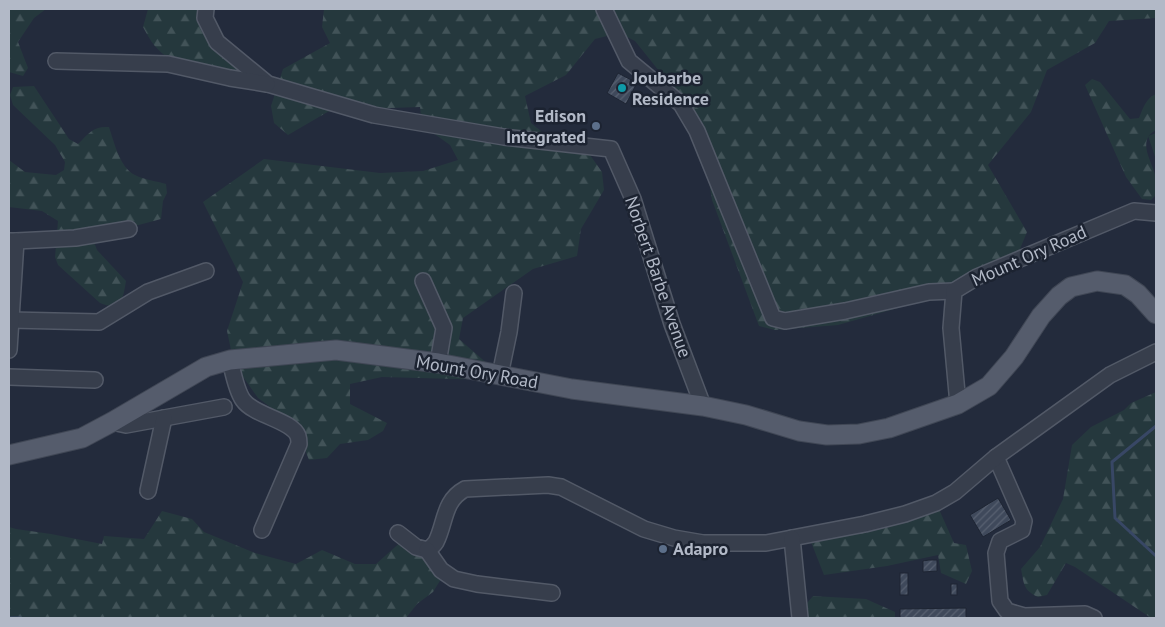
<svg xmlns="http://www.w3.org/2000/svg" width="1165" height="627" font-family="'PT Sans',sans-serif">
	<defs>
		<pattern id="forest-firs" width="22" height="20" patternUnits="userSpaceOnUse" patternTransform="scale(1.25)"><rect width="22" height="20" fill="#25383d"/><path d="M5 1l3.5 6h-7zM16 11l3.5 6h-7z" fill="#425358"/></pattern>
		<pattern id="building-hatch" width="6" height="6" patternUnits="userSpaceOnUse" patternTransform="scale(1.25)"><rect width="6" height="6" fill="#3f495b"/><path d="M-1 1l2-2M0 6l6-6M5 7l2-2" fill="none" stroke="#586171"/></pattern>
	</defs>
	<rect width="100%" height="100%" fill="#232b3c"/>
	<g fill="url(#forest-firs)">
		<path d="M9,9H46L34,18L18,42L28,68L23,76L9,72Z"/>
		<path d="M148,9H201L241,68L234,75L171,60C156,50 151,42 143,27Z"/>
		<path d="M324,9H1156V18L1109,21L1095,43L1047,70L1031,112L988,165L1027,232L1015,261L972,287L838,325L775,330L759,326L712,200L701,130L688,107L635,41L619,33L595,39L566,75L525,96L531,123L562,148L590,155L602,172L604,190L581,229L577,256L533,269L463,318L459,339L497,372L494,380L382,377L350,384V404L387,423L383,431L368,440L340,444L327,458L309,460L296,426L258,398L234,364L227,331L243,282L203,202L264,159L380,173L423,171L458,160L450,145L422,125L420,107L331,110L288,135L274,123L271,106L283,69L330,43L322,27Z"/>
		<path d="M1092,79L1100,82L1130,119L1139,118C1143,108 1146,98 1156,94V130C1135,141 1154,163 1156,179C1157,184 1156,190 1156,195L1151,200L1142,199L1126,177L1085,85Z"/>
		<path d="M34,86L69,139L78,144C89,133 93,126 109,127C114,142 120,168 135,175C144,180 157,181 166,184L167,193L163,201L161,219L135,226L94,242L97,250L126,281C123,298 122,312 100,303L58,265L55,257L58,221L42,211L9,207V160L25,172L56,175L64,170L65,162L55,145L13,105L10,95L13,87Z"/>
		<path d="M1156,392V618H1151L1075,567L1066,563L1047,595L1038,597C1023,590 1024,584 1021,569L1040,547L1063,499L1072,445L1091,427L1124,410L1131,403Z"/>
		<path d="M938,507L954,543L966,545L972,571L966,584L941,573L938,555L887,566L824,575L811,542Z"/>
		<path d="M162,511L192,519L204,532L255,553L296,564L322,550L355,564H376L403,540L418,550L443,576L433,592L417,604L406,618H9V527L16,529L51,534L102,544L104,536L144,539Z"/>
		<path d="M813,596L866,599L895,612V618H800L801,610Z"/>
	</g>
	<path fill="#25383d" d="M1156,133V160L1148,136Z"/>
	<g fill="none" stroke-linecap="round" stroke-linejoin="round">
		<g stroke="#384765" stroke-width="3">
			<path d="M1156,426L1112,462L1115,518L1156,556"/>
			<path d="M9,618H21"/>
		</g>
	</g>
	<g fill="url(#building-hatch)" stroke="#1e2533">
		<path d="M618,73L637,83L626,104L607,93Z"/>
		<path d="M998,498L1011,520L983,537L970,515Z"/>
		<path d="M929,560H937V571L923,572V561Z"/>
		<rect x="900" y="573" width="8" height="22"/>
		<rect x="951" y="584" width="6" height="11"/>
		<path d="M966,608V618H900V609Z"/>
	</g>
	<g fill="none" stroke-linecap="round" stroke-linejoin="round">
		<defs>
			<g id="minor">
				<path d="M206,9L205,18L217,42L268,84L374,115L504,137L611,149L633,199L672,324L703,406"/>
				<path d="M604,9L629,61L681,104L697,131L773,318L785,321L845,311L929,292L954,291"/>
				<path d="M56,61L168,64L230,78L267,84"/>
				<path d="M9,241H16L75,238L129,229"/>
				<path d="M423,281L444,328L438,363"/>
				<path d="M10,320L99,322L148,292L206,271"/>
				<path d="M9,350L16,241"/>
				<path d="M230,360C233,372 236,390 243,400C254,416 292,420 298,436C299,439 299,441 299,444L262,530"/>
				<path d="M500,375L509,332L514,293"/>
				<path d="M9,377L95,380"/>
				<path d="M958,404L951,328L954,291L977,277L1134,211L1156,213"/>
				<path d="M112,422L126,425L224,407"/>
				<path d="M996,457L1024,521L1022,530L1000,541L996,553L1000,601L1007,611L1024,616L1085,614L1094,618"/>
				<path d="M148,491L164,418"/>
				<path d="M398,533L416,547L427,550C431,548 434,545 436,542C446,522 443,501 465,489L548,485L561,487L644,529L674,538L703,543H766L865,524L905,514L936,503L955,492L996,457L1110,375L1156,352"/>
				<path d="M792,538L800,618"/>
				<path d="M427,550L441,570L454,579L477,584L552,593"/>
			</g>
			<path id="major" d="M9,455L82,438L112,422L206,367L230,360L336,350L438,363L572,389L703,406L746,415L799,431L827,435L859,434L889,428L958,404L989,386L1014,357L1041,316L1059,296L1071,287L1097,281L1125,285L1138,294L1156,314"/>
		</defs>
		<use href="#minor" stroke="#525967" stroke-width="18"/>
		<use href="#major" stroke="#404755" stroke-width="21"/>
		<use href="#minor" stroke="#373e4c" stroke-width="15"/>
		<use href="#major" stroke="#555c6c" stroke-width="19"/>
	</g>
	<circle fill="#0f9aa8" stroke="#1c2331" stroke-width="2" cx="622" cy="88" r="5"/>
	<g fill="#5c6f8a" stroke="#1c2331" stroke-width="2">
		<circle cx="596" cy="126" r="5"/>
		<circle cx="663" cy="549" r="5"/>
	</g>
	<g text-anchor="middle" stroke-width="5" stroke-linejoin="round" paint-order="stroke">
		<g font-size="18" font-weight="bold" fill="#b2b9c7" stroke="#1c2331" text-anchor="start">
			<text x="632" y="84">Joubarbe<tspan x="632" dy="21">Residence</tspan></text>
			<text x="586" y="122" text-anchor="end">Edison<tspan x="586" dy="21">Integrated</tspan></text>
			<text x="673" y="555">Adapro</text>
		</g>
		<g font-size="18" fill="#b2b9c7" stroke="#1c2331">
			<text transform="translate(1029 256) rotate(-24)" y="6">Mount Ory Road</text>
			<text transform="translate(658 277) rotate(71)" y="6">Norbert Barbe Avenue</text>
			<text transform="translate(477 372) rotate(10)" y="6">Mount Ory Road</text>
		</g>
	</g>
	<rect width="1165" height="627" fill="none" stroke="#b2b9c7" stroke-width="20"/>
</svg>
